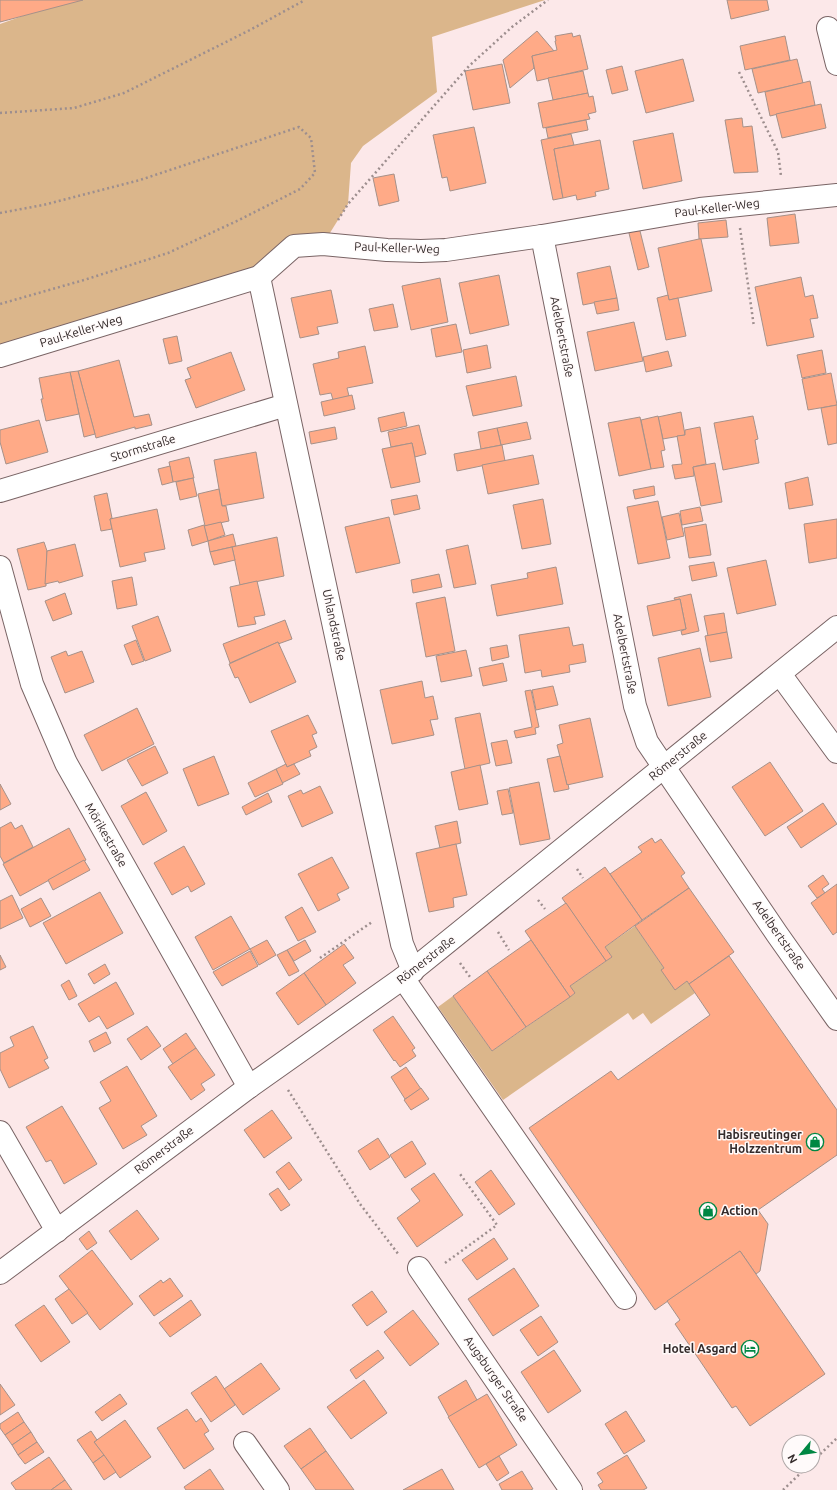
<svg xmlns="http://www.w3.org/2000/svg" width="837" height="1490" font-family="Ubuntu,sans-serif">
	<rect width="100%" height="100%" fill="#fce8e9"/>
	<g fill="#dbb68b">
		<path d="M68,0H545L432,37L437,92L363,146L351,163L348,204L323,244L294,246L259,277L0,356V24Z"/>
		<path d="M635,926L664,968L662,970L675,989L687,981L695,993L651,1024L643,1013L633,1020L628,1013L503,1100L438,1007L453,996L492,1051L574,994L570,986L612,957L605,947Z"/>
	</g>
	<g fill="#ffaa87" stroke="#a69189">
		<path d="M0,0H83L0,22Z"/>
		<path d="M727,0H767L769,10L731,19Z"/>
		<path d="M537,31L554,51L532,56L534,68L510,88L503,60Z"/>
		<path d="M572,33L573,37L580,35L588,69L537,81L532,56L557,50L555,41H556L555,36Z"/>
		<path d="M785,36L790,60L745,70L740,46Z"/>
		<path d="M683,59L694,101L646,113L635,71Z"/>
		<path d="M797,59L803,83L758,93L752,69Z"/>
		<path d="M502,64L510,103L473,110L465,71Z"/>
		<path d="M622,66L628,90L612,94L606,70Z"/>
		<path d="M583,71L588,93L553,100L548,78Z"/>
		<path d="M810,81L815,105L770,116L765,92Z"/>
		<path d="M588,93L589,97L593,96L596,112L588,114L590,119L543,128L538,103Z"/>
		<path d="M821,104L826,128L782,138L776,114Z"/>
		<path d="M742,118L743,127L752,126L758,172L734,173L725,120Z"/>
		<path d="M586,120L588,130L548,138L546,128Z"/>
		<path d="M474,127L486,183L450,191L447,177L442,178L433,135Z"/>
		<path d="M673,133L682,181L643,189L633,141Z"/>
		<path d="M571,134L574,145L554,149L563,198L553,200L541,140Z"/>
		<path d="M600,140L609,189L595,192L596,196L577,200L576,195L563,198L554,149Z"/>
		<path d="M394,174L399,201L379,206L373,178Z"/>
		<path d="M795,214L799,243L770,246L767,218Z"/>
		<path d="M726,220L728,237L699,239L698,223Z"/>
		<path d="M639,227L649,267L638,270L628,229Z"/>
		<path d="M699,239H701L712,291L669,300L658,248Z"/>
		<path d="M610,266L617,298L583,305L577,273Z"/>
		<path d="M499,275L509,325L470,334L459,283Z"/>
		<path d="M801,277L805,297L813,295L818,318L810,319L814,337L767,346L755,287Z"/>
		<path d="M440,278L448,322L411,330L402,286Z"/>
		<path d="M331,290L338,323L317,327L319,334L300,338L291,298Z"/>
		<path d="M668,295L669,300L678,298L686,336L666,340L657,298Z"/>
		<path d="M617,298L619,310L597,314L594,302Z"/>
		<path d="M393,304L398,327L374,331L369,309Z"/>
		<path d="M634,322L643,361L595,371L587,332Z"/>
		<path d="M456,324L462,352L436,357L431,329Z"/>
		<path d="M177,336L182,361L169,364L163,339Z"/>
		<path d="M487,345L491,368L467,373L463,350Z"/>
		<path d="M365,346L373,383L347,388L349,396L333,400L331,393L320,395L313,364L339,358L338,352Z"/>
		<path d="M822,350L826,373L802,378L797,355Z"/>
		<path d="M668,351L672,366L646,372L643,357Z"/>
		<path d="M231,352L245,390L196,408L185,380L191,378L187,368Z"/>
		<path d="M119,360L134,417L149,414L152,425L135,429V427L96,438L78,371Z"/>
		<path d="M78,371L95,434L84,437L70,372Z"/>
		<path d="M70,372L79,414L46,421L41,399H43L39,378Z"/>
		<path d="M831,373L837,405L808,410L802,379Z"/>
		<path d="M516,376L522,406L473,416L466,386Z"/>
		<path d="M352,395L355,409L324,416L321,402Z"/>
		<path d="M837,405V443L828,445L821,408Z"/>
		<path d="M404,412L407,426L381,432L378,418Z"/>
		<path d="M681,412L685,435L663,439L658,417Z"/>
		<path d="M658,416L665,450L661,451L664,467L651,469L641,420Z"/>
		<path d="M753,416L758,439L755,440L759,463L723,470L714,423Z"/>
		<path d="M640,417L651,469L619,476L608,423Z"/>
		<path d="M39,420L48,452L6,464L0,442V430Z"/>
		<path d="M527,422L531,439L501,445L497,428Z"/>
		<path d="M419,425L426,454L415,457L412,443L391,447L388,432Z"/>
		<path d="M335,427L337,439L311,444L309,432Z"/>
		<path d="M700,427L706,464L693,467L694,476L675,479L672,465L682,464L677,436L685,435V430Z"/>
		<path d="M497,428L501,445L481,449L478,432Z"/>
		<path d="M412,443L420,482L391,488L382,449Z"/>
		<path d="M502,445L505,461L457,471L454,454Z"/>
		<path d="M256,452L264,498L222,506L214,460Z"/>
		<path d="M533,455L539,484L488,494L482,465Z"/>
		<path d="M189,457L194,478L173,482L169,462Z"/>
		<path d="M715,463L722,502L701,506L693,467Z"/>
		<path d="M170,466L173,482L162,485L158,469Z"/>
		<path d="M808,477L813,505L789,509L785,483Z"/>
		<path d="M193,478L197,496L180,500L176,482Z"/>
		<path d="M654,486L655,495L635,499L633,490Z"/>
		<path d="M219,489L222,506H226L229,521L205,526L198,494Z"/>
		<path d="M107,493L112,518L110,519L112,529L101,531L94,496Z"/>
		<path d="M417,495L420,509L394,515L391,500Z"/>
		<path d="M543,499L551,544L522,549L513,505Z"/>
		<path d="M658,501L670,558L638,564L627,507Z"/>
		<path d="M700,507L703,521L682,525L680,511Z"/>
		<path d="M157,509L165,549L144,553L146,561L120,567L110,519Z"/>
		<path d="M679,513L684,536L667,540L662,517Z"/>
		<path d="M389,517L400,563L356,573L345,527Z"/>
		<path d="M837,519V558L809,563L804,524Z"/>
		<path d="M221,522L225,535L208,541L204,526Z"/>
		<path d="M706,524L711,555L689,558L684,528Z"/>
		<path d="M204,525L208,541L192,546L188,530Z"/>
		<path d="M233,534L236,546L210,552L208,541Z"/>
		<path d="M277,537L284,576L240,585L232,547Z"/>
		<path d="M44,542L47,551L46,586L28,590L17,549Z"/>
		<path d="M75,544L83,576L59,583L58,581L45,584L47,551Z"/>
		<path d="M468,545L476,584L454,588L446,550Z"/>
		<path d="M232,547L235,560L214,565L210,552Z"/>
		<path d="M766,560L776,605L737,614L727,568Z"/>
		<path d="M714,562L717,576L692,581L689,566Z"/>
		<path d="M556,567L563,604L497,616L491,585L528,578L527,573Z"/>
		<path d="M439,574L442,587L413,593L411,580Z"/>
		<path d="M132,577L137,605L117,609L112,581Z"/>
		<path d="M257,581L265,615L254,617L256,624L238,627L230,587Z"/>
		<path d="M65,593L72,614L53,621L45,601Z"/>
		<path d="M691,594L699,631L682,635L681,631L686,629L680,599L675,600L674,598Z"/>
		<path d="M445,597L455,651L426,657L416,603Z"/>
		<path d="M680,599L686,629L653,636L647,606Z"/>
		<path d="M724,613L727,632L708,636L704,616Z"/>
		<path d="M158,616L171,651L145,661L132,626Z"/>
		<path d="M285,620L292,639L278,644V642L230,663L223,644Z"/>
		<path d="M569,627L573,646L583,644L586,662L569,665L570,672L542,677L541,670L525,673L519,635Z"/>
		<path d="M727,632L732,658L710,662L705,636Z"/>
		<path d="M136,640L144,661L132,665L124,645Z"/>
		<path d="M278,642L296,682L250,703L238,677L235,678L229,664Z"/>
		<path d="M507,645L509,657L492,661L490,648Z"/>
		<path d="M700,648L711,697L668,706L658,658Z"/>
		<path d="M466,650L472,676L441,682L436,656Z"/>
		<path d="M66,651L68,656L82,651L94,682L65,693L51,657Z"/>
		<path d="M503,663L507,681L483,686L479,668Z"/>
		<path d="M422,681L425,698L433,696L438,719L430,720L434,735L392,744L380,690Z"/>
		<path d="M553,686L558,705L536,710L532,690Z"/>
		<path d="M531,690L539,727L535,728L536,734L516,738L514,731L532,727L525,691Z"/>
		<path d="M137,708L154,744L102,771L84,735Z"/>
		<path d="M480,713L490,763L465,769L455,718Z"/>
		<path d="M308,715L317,733L312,735L317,747L309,751L311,756L287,767L271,731Z"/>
		<path d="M590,718L603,777L567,785L557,745L563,743L559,725Z"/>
		<path d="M507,740L512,763L496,766L491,743Z"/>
		<path d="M155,746L168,773L142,786L127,760Z"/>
		<path d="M214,756L229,794L198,806L183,769Z"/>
		<path d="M560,756L567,785L568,784L569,789L554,792L547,759Z"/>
		<path d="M770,762L803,811L765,836L732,787Z"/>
		<path d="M286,764L287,767L294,764L300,774L282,783L276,769Z"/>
		<path d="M480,765L488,804L459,810L451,772Z"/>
		<path d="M276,769L283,784L255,797L248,783Z"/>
		<path d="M539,782L550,839L520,845L509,788Z"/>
		<path d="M0,784L11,804L0,810Z"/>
		<path d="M320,786L333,813L302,827L288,796L301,790L303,794Z"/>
		<path d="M508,789L513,813L502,815L497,791Z"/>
		<path d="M146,792L167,831L143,845L121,806Z"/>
		<path d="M268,793L272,802L246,815L242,807Z"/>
		<path d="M823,803L837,824L801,848L787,827Z"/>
		<path d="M457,821L461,843L440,848L435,826Z"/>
		<path d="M11,822L15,829L22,825L33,847L4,863L0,856V828Z"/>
		<path d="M69,828L86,860L20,896L3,864Z"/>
		<path d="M652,838L655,843L661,839L685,873L681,876L689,888L642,920L610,874L642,852L638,847Z"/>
		<path d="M456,844L467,895L453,898L454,907L429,912L416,853Z"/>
		<path d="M184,846L205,884L191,892L188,886L172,895L154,863Z"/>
		<path d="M332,857L349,888L337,894L340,900L318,911L298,874Z"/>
		<path d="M84,860L90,870L53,890L48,880Z"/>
		<path d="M605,867L642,920L605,947L612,957L606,961L562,898Z"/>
		<path d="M823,875L829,884L822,889L825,893L817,898L808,886Z"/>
		<path d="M837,884V932L833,935L811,903Z"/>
		<path d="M689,888L734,952L689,984L687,981L675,990L661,970L664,968L635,926Z"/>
		<path d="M100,892L123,933L66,964L43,923Z"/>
		<path d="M12,895L23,918L0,929V901Z"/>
		<path d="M41,898L51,916L30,927L21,909Z"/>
		<path d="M566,903L606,961L570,986L575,993L570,997L525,931Z"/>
		<path d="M302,907L316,932L298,941L285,917Z"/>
		<path d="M231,916L250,949L213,970L195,937Z"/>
		<path d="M267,940L276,955L259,965L250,949Z"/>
		<path d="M305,940L311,951L294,961L287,950Z"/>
		<path d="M531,940L570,997L526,1027L487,971Z"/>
		<path d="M344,944L354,958L343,965L356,983L326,1005L304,973Z"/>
		<path d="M287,950L299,971L289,976L277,955Z"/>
		<path d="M250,951L258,966L222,986L213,972Z"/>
		<path d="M0,955L6,967L0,970Z"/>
		<path d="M729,956L837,1110V1155L758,1210L768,1224L760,1271L756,1274L740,1251L655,1310L529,1128L611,1071L618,1080L710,1015L689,984Z"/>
		<path d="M105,964L110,974L94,984L88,974Z"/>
		<path d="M487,971L526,1027L492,1051L453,996Z"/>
		<path d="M304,973L326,1005L298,1025L276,993Z"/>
		<path d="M69,980L77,996L69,1000L61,985Z"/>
		<path d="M116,982L134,1014L107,1029L99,1016L89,1022L78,1004Z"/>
		<path d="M393,1016L415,1048L412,1050L416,1056L400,1067L395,1060L394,1061L373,1030Z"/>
		<path d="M33,1026L48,1058L44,1060L49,1068L9,1088L0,1069V1053L14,1046L10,1037Z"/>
		<path d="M147,1026L161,1046L141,1060L127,1039Z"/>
		<path d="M106,1032L111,1043L94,1052L89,1041Z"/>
		<path d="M186,1033L196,1048L173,1064L163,1049Z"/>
		<path d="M196,1048L215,1075L201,1084L205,1090L191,1100L168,1067Z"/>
		<path d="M127,1066L157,1116L141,1126L147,1135L123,1149L99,1108L111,1101L100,1082Z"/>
		<path d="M406,1067L421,1089L405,1099L391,1077Z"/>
		<path d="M421,1088L429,1099L411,1110L404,1100Z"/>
		<path d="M62,1106L97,1164L64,1184L51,1160L46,1162L26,1127Z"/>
		<path d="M272,1110L292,1138L264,1158L244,1130Z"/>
		<path d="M378,1138L390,1157L370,1170L358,1151Z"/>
		<path d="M412,1141L426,1164L405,1178L390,1155Z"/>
		<path d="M289,1162L302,1180L289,1190L276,1172Z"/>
		<path d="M491,1170L515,1204L499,1215L475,1182Z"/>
		<path d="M434,1173L463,1215L417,1247L397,1218L420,1201L411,1189Z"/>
		<path d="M278,1188L290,1205L281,1211L269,1194Z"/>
		<path d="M137,1210L159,1239L131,1260L109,1231Z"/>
		<path d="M89,1231L97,1243L87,1250L79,1239Z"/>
		<path d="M494,1238L508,1259L477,1280L462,1260Z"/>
		<path d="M92,1250L133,1304L100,1330L59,1276Z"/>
		<path d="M740,1251L825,1374L750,1426L736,1406L732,1408L675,1324L680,1320L667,1301Z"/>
		<path d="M514,1268L539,1306L493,1336L468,1299Z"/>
		<path d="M170,1278L183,1296L154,1316L139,1296L161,1280L163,1283Z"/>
		<path d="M69,1289L88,1313L72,1324L55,1299Z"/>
		<path d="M372,1291L387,1312L367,1326L352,1305Z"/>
		<path d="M191,1300L201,1315L170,1337L159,1323Z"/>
		<path d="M44,1305L70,1342L41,1362L15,1325Z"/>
		<path d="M413,1310L439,1344L410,1366L384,1332Z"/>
		<path d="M541,1316L558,1342L538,1356L520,1330Z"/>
		<path d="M378,1350L384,1358L356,1379L350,1370Z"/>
		<path d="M554,1350L581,1391L548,1413L521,1372Z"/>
		<path d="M261,1363L280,1389L243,1415L224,1389Z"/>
		<path d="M216,1376L235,1405L211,1422L191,1393Z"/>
		<path d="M364,1380L387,1413L351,1439L327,1407Z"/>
		<path d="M466,1380L477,1400L449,1417L438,1397Z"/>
		<path d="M0,1384L15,1405L0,1415Z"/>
		<path d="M120,1394L127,1404L102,1421L95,1412Z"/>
		<path d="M487,1394L517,1445L479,1468L448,1417Z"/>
		<path d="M187,1409L196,1422L201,1418L209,1431L204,1434L214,1449L184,1469L157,1428Z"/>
		<path d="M626,1411L645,1441L624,1454L605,1424Z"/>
		<path d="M18,1412L24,1422L5,1435L0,1428V1424Z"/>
		<path d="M125,1420L151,1457L120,1478L94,1442Z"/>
		<path d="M24,1422L31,1432L12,1445L5,1435Z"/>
		<path d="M310,1428L326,1451L301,1469L284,1446Z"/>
		<path d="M91,1431L97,1440L94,1442L104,1455L93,1463L77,1440Z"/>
		<path d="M31,1432L37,1442L18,1455L12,1445Z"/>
		<path d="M37,1442L44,1452L25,1464L18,1455Z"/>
		<path d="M326,1451L354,1490H316L301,1469Z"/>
		<path d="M104,1455L116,1472L104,1480L93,1463Z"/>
		<path d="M627,1455L647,1488L643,1490H601L598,1485L603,1482L597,1473Z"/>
		<path d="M499,1456L509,1473L497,1481L486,1464Z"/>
		<path d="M49,1457L65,1480L51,1490H16L11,1483Z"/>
		<path d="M210,1469L224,1490H186L184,1487Z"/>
		<path d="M442,1469L454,1490H403Z"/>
		<path d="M522,1471L533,1489L530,1490H502L499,1484Z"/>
		<path d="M65,1480L72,1490H51Z"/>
	</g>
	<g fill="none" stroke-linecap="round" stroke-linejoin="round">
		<defs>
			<g id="minor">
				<path d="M828,28L837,64"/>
				<path d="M542,236L635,706L647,742L777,934L837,1019"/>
				<path d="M259,277L402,944L413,971"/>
				<path d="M0,356L259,277L294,246L323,244L387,250L421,251L446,250L542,236L700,209L837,195"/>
				<path d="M0,491L286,405"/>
				<path d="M0,567L32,684L66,763L249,1087"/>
				<path d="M780,674L837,752"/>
				<path d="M403,978L625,1298"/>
				<path d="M0,1132L57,1231"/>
				<path d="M419,1268L571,1490"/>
				<path d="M0,1273L249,1087L403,978L837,627"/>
				<path d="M245,1443L278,1490"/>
			</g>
		</defs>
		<use href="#minor" stroke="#796465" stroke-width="24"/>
		<g stroke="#9d8e8e" stroke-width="2.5" stroke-dasharray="2 3" stroke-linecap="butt">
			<path d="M739,72L778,152L781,176"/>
			<path d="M0,113L74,108L124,93L250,30L305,0"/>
			<path d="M0,213L43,205L140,180L299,127L311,138L315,173L300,189L239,220L168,253L84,280L0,304"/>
			<path d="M338,220L348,204L469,66L512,27L548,0"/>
			<path d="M740,228L754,327"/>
			<path d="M577,869L583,878"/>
			<path d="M538,900L545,909"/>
			<path d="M498,932L509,950"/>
			<path d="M320,958L372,922"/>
			<path d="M460,963L470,977"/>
			<path d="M288,1090L360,1204L399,1255"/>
			<path d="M445,1263L497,1225L460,1174"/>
			<path d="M813,1461L837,1438"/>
			<path d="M783,1490L808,1466"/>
		</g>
		<use href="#minor" stroke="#fff" stroke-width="22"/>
	</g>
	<defs>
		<symbol id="shop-ring" viewBox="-11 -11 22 22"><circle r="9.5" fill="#fffafa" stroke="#008743" stroke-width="1.5"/><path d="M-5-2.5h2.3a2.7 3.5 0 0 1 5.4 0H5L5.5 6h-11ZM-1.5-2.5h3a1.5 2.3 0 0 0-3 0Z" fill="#008743"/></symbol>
		<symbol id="hotel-ring" viewBox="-11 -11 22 22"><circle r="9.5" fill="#fffafa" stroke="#008743" stroke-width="1.5"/><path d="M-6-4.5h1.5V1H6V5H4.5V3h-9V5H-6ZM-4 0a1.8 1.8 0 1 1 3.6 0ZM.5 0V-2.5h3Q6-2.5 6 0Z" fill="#008743"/></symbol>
	</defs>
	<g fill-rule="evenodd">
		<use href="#shop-ring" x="805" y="1132" width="20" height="20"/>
		<use href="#shop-ring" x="698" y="1201" width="20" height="20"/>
		<use href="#hotel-ring" x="740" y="1339" width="20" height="20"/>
	</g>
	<g text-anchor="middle" stroke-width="3" stroke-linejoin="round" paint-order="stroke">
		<g font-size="12" fill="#342b2b" stroke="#fffafa">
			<text transform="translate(717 208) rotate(-7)" y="4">Paul-Keller-Weg</text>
			<text transform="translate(397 248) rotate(2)" y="4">Paul-Keller-Weg</text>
			<text transform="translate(81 331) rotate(-17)" y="4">Paul-Keller-Weg</text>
			<text transform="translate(562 337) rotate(79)" y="4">Adelbertstraße</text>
			<text transform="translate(143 448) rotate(-17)" y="4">Stormstraße</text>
			<text transform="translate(334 625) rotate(78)" y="4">Uhlandstraße</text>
			<text transform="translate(625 654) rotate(79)" y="4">Adelbertstraße</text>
			<text transform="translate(678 756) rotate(-39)" y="4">Römerstraße</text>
			<text transform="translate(106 835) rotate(60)" y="4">Mörikestraße</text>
			<text transform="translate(779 935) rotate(55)" y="4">Adelbertstraße</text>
			<text transform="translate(426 960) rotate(-38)" y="4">Römerstraße</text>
			<text transform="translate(164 1150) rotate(-37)" y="4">Römerstraße</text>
			<text transform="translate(496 1379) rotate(55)" y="4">Augsburger Straße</text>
		</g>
		<g font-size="12" font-weight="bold" fill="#342b2b" stroke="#fffafa" text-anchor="end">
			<text x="802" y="1139">Habisreutinger<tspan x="802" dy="14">Holzzentrum</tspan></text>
			<text x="721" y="1215" text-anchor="start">Action</text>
			<text x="737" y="1353">Hotel Asgard</text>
		</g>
	</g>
	<g transform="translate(801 1454) rotate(241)"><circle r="19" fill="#fffafa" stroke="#aea7a7"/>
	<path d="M0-3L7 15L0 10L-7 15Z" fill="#008743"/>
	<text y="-6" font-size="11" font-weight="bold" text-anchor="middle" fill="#342b2b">N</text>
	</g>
</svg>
